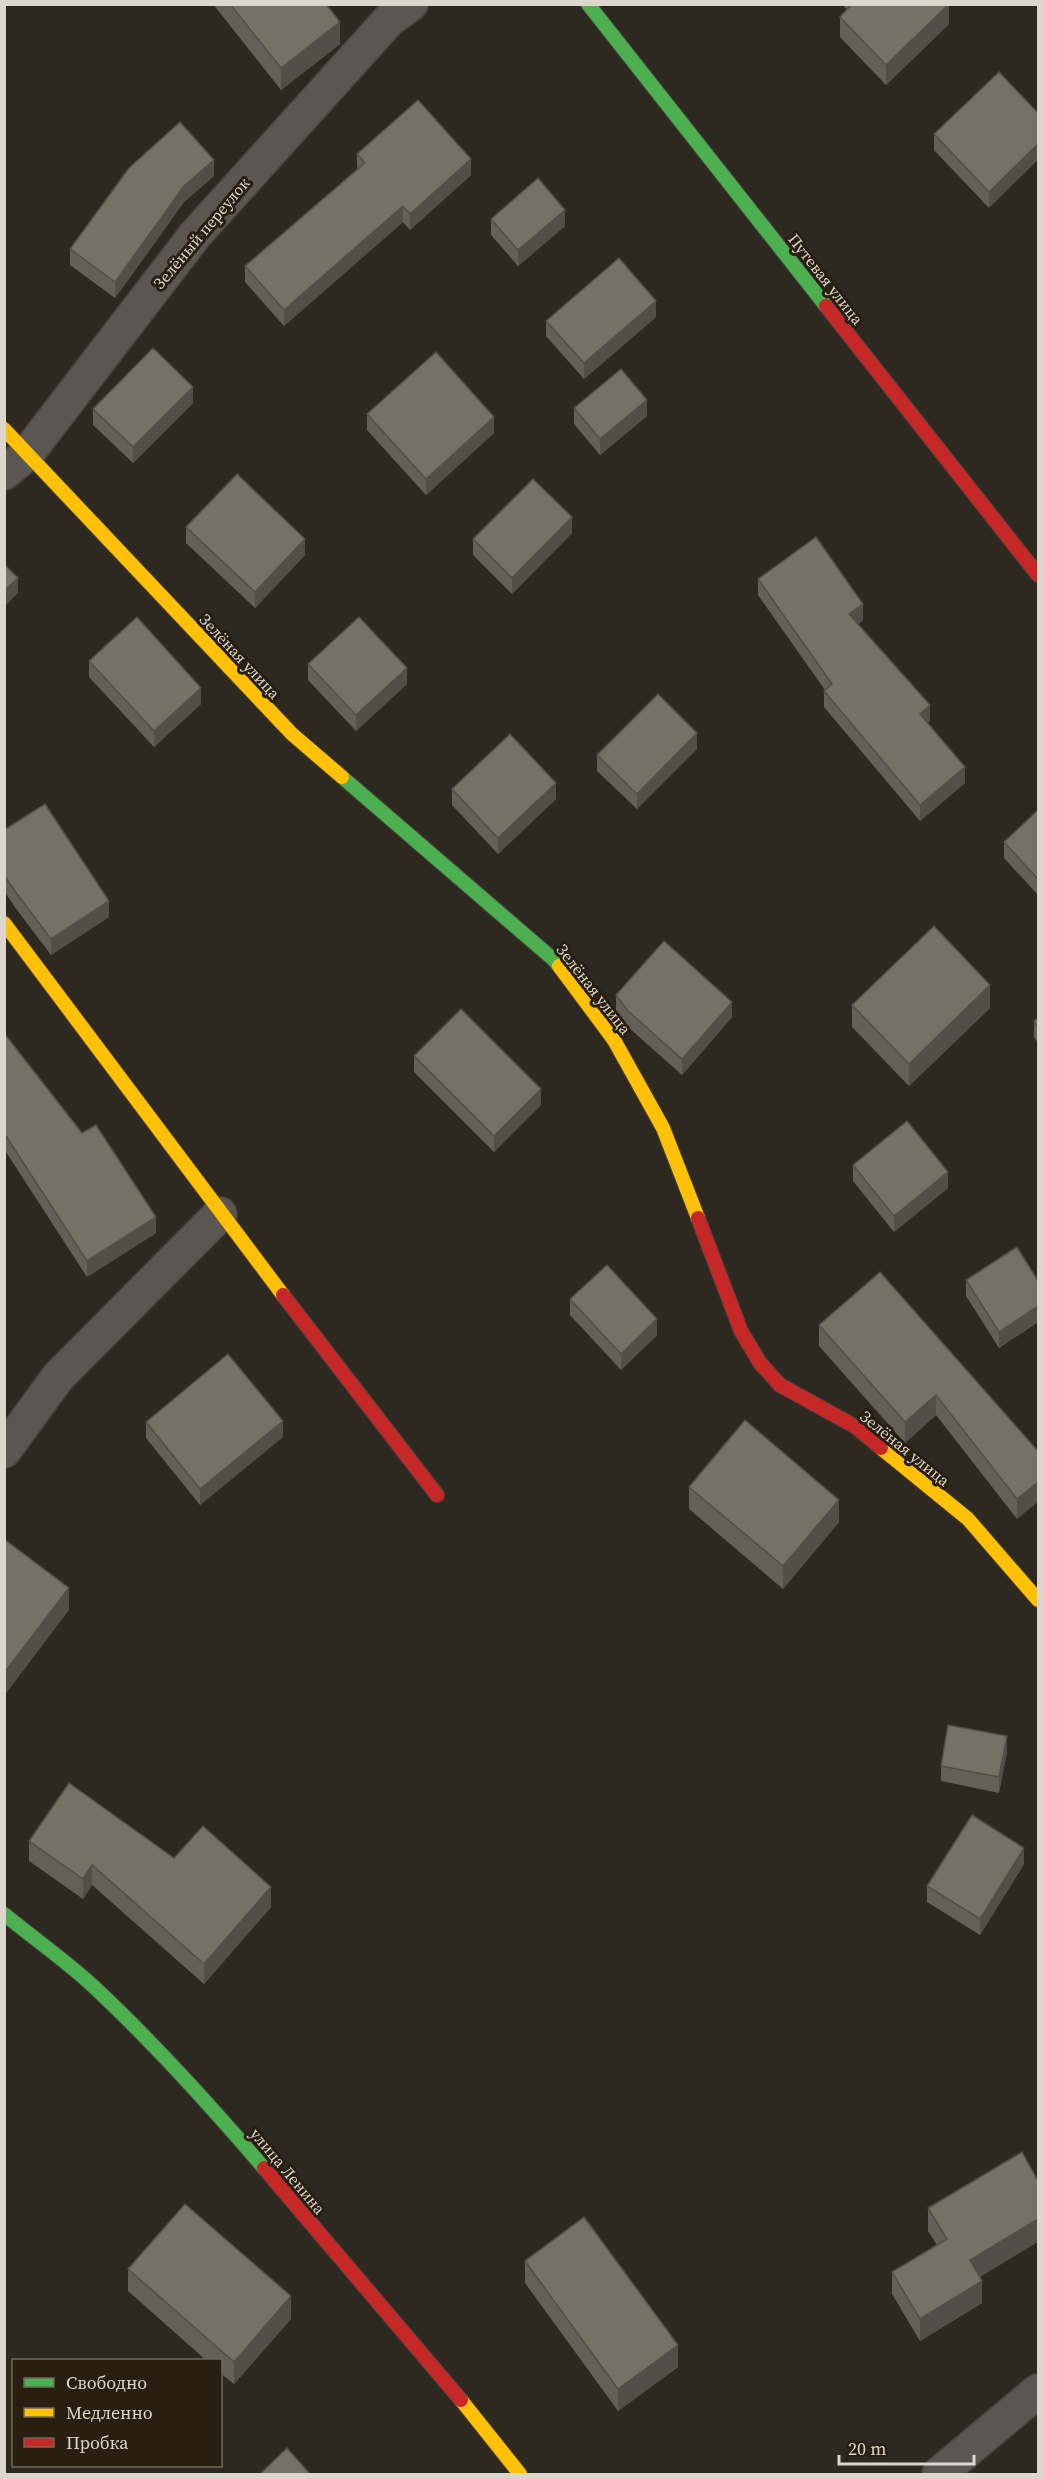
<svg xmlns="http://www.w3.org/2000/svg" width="1043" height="2479" font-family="'Source Serif 4',serif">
	<rect width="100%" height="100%" fill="#2d2820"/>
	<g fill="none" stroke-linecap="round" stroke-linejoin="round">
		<defs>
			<g id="street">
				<path d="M4,473L27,454L195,235L389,20L411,4"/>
				<path d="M4,1451L58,1377L220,1214"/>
				<path d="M939,2474L1038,2391"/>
			</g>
			<g id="fast">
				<path d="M588,4L826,306"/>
				<path d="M342,777L553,959L559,966"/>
				<path d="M4,1914C33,1938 65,1960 93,1986C154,2043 210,2105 264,2168"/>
			</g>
			<g id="slow">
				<path d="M4,429L292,734L342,777"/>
				<path d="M4,923L283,1295"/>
				<path d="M559,966L614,1040L663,1128L698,1218"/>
				<path d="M881,1448L968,1519L1038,1600"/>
				<path d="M461,2400L520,2474"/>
			</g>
			<g id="jam">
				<path d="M826,306L1038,575"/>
				<path d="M698,1218L741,1331L760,1363L780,1385L856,1427L881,1448"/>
				<path d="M283,1295L437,1495"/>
				<path d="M264,2168L461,2400"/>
			</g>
		</defs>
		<use href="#street" stroke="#48433d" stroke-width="36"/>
		<use href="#fast" stroke="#48433d" stroke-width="16"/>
		<use href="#slow" stroke="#48433d" stroke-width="16"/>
		<use href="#jam" stroke="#48433d" stroke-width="16"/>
		<use href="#street" stroke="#5c5652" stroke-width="33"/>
		<use href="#fast" stroke="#4caf50" stroke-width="14"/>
		<use href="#slow" stroke="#ffc107" stroke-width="14"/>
		<use href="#jam" stroke="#c62828" stroke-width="14"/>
	</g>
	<g fill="#656057">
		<path d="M213,4H326L340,44L281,90Z"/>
		<path d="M842,4H949V24L886,85L840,37V17L847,10Z"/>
		<path d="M1038,113L989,208L934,150V134Z"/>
		<path d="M357,154L471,175L410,230L403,222L284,326L245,282V266L357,169Z"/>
		<path d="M214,176L184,202L115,298L70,265V249Z"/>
		<path d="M491,219L565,226L518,266L491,235Z"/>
		<path d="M656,317L584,379L546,336V321Z"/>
		<path d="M193,403L133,463L93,425V409Z"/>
		<path d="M574,408L647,416L600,455L574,424Z"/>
		<path d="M367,414L494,433L426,495L367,430Z"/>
		<path d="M186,527L305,555L255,608L186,543Z"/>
		<path d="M572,533L512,594L473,555V539Z"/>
		<path d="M758,579L863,620L858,624L930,721L928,723L965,783L920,821L824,707V691L825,690L758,595Z"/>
		<path d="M89,661L201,704L154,747L89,677Z"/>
		<path d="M308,664L407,684L356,731L308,680Z"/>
		<path d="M697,749L637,809L597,771V755Z"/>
		<path d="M452,789L556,799L498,854L452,805Z"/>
		<path d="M1038,810V895L1004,858V842Z"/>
		<path d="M4,830L109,917L51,955L17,910L4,891Z"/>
		<path d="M616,995L732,1017L682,1075L628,1027L616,1011Z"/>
		<path d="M852,1005L990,1008L909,1086L852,1027Z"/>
		<path d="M1038,1018V1043L1034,1037V1021Z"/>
		<path d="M4,1033L156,1233L87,1277L4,1149Z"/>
		<path d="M414,1056L541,1105L494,1152L414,1072Z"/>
		<path d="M853,1165L948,1188L894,1232L853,1181Z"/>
		<path d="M966,1280L1038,1281V1322L999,1348L966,1296Z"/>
		<path d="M570,1299L657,1335L621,1370L570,1315Z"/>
		<path d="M819,1325L1038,1451L1017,1519L936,1415L905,1443L819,1346Z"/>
		<path d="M146,1422L283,1437L200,1505L146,1438Z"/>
		<path d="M689,1487L839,1522L783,1589L689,1509Z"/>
		<path d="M1007,1752L999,1793L941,1781V1766Z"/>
		<path d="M29,1841L174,1858L271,1907L204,1984L92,1885L83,1899L29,1861Z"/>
		<path d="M1024,1864L980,1935L927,1902V1886Z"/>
		<path d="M928,2208L980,2277L982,2303L920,2341L892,2294V2272L937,2245L928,2231Z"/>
		<path d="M525,2261L678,2367L618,2411L525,2283Z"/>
		<path d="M128,2269L291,2319L234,2384L220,2373V2361H207L128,2291Z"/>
	</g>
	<g fill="#534e47">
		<path d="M949,4V24L886,85V65Z"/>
		<path d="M340,22V44L281,90V68Z"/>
		<path d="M1038,144V160L989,208V192Z"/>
		<path d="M471,159V175L410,230V214Z"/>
		<path d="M214,160V176L184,202L115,298V282L184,186Z"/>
		<path d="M403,206V222L284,326V310Z"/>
		<path d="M565,210V226L518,266V250Z"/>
		<path d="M656,301V317L584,379V363Z"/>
		<path d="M193,387V403L133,463V447Z"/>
		<path d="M647,400V416L600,455V439Z"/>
		<path d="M494,417V433L426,495V479Z"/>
		<path d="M572,517V533L512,594V578Z"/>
		<path d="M305,539V555L255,608V592Z"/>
		<path d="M18,578V593L4,607V591Z"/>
		<path d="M863,604V620L849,630V614Z"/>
		<path d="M407,668V684L356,731V715Z"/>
		<path d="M201,688V704L154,747V731Z"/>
		<path d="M930,705V721L920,730V714Z"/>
		<path d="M697,733V749L637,809V794Z"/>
		<path d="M965,767V783L920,821V805Z"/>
		<path d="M556,783V799L498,854V838Z"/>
		<path d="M109,901V917L51,955V939Z"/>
		<path d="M990,985V1008L909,1086V1064Z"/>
		<path d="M732,1002V1017L682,1075V1059Z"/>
		<path d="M541,1089V1105L494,1152V1136Z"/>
		<path d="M948,1172V1188L894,1232V1216Z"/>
		<path d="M156,1217V1233L87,1277V1261Z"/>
		<path d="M1038,1306V1322L999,1348V1332Z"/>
		<path d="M657,1319V1335L621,1370V1354Z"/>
		<path d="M936,1395V1415L905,1443V1422Z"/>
		<path d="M283,1421V1437L200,1505V1489Z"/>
		<path d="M1038,1482V1502L1017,1519V1499Z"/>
		<path d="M839,1500V1522L783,1589V1566Z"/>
		<path d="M69,1588V1610L4,1696V1673Z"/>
		<path d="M1007,1736V1752L999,1793V1777Z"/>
		<path d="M1024,1848V1864L980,1935V1919Z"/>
		<path d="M92,1865V1885L83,1899V1879Z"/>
		<path d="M271,1887V1907L204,1984V1964Z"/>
		<path d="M1038,2219V2242L970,2283V2260Z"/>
		<path d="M982,2281V2303L920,2341V2319Z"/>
		<path d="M291,2296V2319L234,2384V2362Z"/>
		<path d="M678,2345V2367L618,2411V2389Z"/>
	</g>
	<g fill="#767065" stroke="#534e47" stroke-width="1.5">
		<path d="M230,4H326L340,22L281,68Z"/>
		<path d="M852,4H949L886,65L840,17Z"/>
		<path d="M999,72L1038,113V144L989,192L934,134Z"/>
		<path d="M418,100L471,159L410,214L403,206L284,310L245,266L365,163L357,154Z"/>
		<path d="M180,122L214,160L184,186L115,282L70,249L129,168Z"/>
		<path d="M538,178L565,210L518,250L491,219Z"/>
		<path d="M619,258L656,301L584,363L546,321Z"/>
		<path d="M153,348L193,387L133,447L93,409Z"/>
		<path d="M436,352L494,417L426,479L367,414Z"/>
		<path d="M621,369L647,400L600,439L574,408Z"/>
		<path d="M237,474L305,539L255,592L186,527Z"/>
		<path d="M533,479L572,517L512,578L473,539Z"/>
		<path d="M816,537L863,604L849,614L930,705L920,714L965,767L920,805L824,691L832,684L758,579Z"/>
		<path d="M4,564L18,578L4,591Z"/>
		<path d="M137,617L201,688L154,731L89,661Z"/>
		<path d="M359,617L407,668L356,715L308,664Z"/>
		<path d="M658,694L697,733L637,794L597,755Z"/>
		<path d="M510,734L556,783L498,838L452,789Z"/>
		<path d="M45,804L109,901L51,939L17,894L4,875V830Z"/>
		<path d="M1038,810V879L1004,842Z"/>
		<path d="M934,926L990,985L909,1064L852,1005Z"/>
		<path d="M664,941L732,1002L682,1059L628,1011L616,995Z"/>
		<path d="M461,1009L541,1089L494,1136L414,1056Z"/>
		<path d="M1038,1018V1027L1034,1021Z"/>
		<path d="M4,1033L82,1133L96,1125L156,1217L87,1261L4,1133Z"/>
		<path d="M907,1121L948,1172L894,1216L853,1165Z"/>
		<path d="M1017,1247L1038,1281V1306L999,1332L966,1280Z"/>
		<path d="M607,1265L657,1319L621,1354L570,1299Z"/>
		<path d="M880,1272L1038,1451V1482L1017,1499L936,1395L905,1422L819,1325Z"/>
		<path d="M228,1354L283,1421L200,1489L146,1422Z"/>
		<path d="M745,1420L839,1500L783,1566L689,1487Z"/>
		<path d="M4,1539L69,1588L4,1673Z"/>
		<path d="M948,1725L1007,1736L999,1777L941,1766Z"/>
		<path d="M69,1783L174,1858L203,1826L271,1887L204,1964L92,1865L83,1879L29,1841Z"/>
		<path d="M972,1815L1024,1848L980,1919L927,1886Z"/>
		<path d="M1022,2152L1038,2181V2219L970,2260L982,2281L920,2319L892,2272L947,2239L928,2208Z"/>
		<path d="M185,2204L291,2296L234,2362L128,2269Z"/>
		<path d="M584,2217L678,2345L618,2389L525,2261Z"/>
		<path d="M287,2448L311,2475H259Z"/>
	</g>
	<g text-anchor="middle" stroke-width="6" stroke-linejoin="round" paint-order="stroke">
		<g font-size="16" fill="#dcd6cd" stroke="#281f11">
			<text transform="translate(201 233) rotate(-50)" y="6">Зелёный переулок</text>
			<text transform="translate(826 279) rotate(52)" y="6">Путевая улица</text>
			<text transform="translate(240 656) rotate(47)" y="6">Зелёная улица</text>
			<text transform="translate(594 989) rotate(52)" y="6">Зелёная улица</text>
			<text transform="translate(905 1448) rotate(39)" y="6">Зелёная улица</text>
			<text transform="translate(288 2171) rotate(50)" y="6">улица Ленина</text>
		</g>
	</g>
	<rect width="1043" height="2479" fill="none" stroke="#dcd6cd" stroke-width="12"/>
	<rect x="12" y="2359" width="210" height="108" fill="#281f11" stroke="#70685c" stroke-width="1.5"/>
	<rect x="24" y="2378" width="30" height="9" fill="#4caf50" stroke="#70685c" stroke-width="1.5"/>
	<text x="66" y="2389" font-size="18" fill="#dcd6cd">Свободно</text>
	<rect x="24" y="2408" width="30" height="9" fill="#ffc107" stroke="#70685c" stroke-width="1.5"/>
	<text x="66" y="2419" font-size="18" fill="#dcd6cd">Медленно</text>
	<rect x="24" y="2438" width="30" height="9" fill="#c62828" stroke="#70685c" stroke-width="1.5"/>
	<text x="66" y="2449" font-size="18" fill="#dcd6cd">Пробка</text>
	<path d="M839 2455v9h135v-9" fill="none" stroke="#dcd6cd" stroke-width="3"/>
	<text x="848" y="2455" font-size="18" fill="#dcd6cd" stroke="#281f11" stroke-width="4.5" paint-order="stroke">20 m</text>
</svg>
